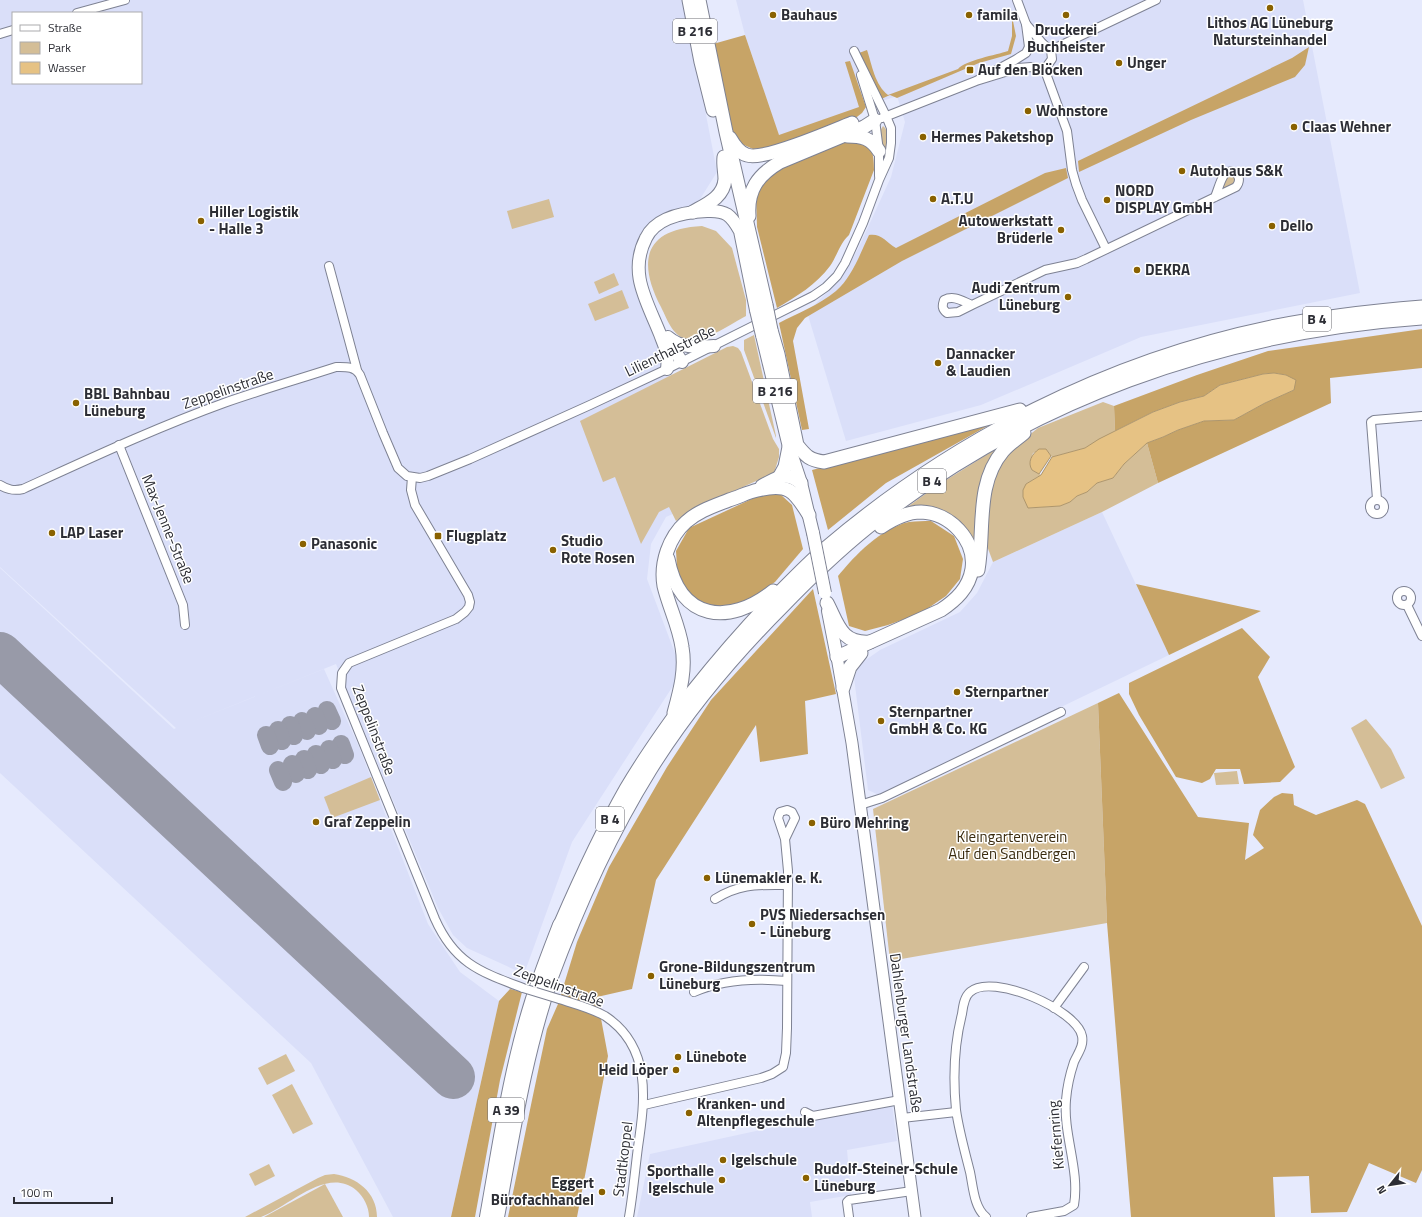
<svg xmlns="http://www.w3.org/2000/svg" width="1422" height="1217" font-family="'Titillium Web',sans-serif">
	<rect width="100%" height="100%" fill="#e6eafd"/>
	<g fill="#dadff9" fill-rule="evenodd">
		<path d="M0,0H684L717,172L697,204L672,212L634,258L662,350L717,494L666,517L651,544L647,579L682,672L572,842L524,974L467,948L453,935L438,908L336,664L189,723L324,669L359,747L428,924L460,972L499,1001L451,1217H393L311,1063L0,773V568L174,729L176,728L0,567ZM13,13H141V83H13Z"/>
		<path d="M736,0H1303L1360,293L1141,337L981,405L846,441L807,312L841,279L858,249L891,177L905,122L897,96L779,136L745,35Z"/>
		<path d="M1102,512L1169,655L879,795L868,790L854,677L860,664L880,650L960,612L977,593L993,562Z"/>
		<path d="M892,1105L897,1141L847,1150L851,1195L810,1202L812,1217H637L650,1154L802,1121Z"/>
	</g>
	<g fill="#d4be97">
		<path d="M883,126C894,134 884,160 881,171L880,131Z"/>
		<path d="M1232,172L1239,183L1215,197L1223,176Z"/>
		<path d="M549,199L554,217L512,229L507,211Z"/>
		<path d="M702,226L716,231L732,248L746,300V316C731,324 707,341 690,340C673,338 668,321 661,307C637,261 644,229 702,226Z"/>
		<path d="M614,273L619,285L599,294L594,282Z"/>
		<path d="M622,290L629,308L595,321L588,304Z"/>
		<path d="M754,335L776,436V438L744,350V340Z"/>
		<path d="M733,346L738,348L741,352L773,439L779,449V457L774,473L694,509L676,521L669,507L659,512L641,544L615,477L603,482L580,421L727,347Z"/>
		<path d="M1103,402L1114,406L1115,431L1085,448L1052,457L1045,449L1033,453L1030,463L1032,470L1041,475L1026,484L1028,508L1060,506L1070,502L1077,496L1087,492L1097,483L1113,478L1124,464L1147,443L1158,483L1102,512L993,562L987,546L986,518L993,478L1007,453L1038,428Z"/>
		<path d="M1004,444L976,548C966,527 954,508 927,507C919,507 910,509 902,511L935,487Z"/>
		<path d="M1098,703L1107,923L890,961L873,809Z"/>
		<path d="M1366,719L1391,749L1405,778L1381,789L1351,728Z"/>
		<path d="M1237,771L1239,784L1216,785L1214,773Z"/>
		<path d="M371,777L380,800L332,818L324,797Z"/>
		<path d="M286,1054L295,1071L267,1085L258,1068Z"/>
		<path d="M292,1084L313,1124L293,1134L272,1095Z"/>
		<path d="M269,1164L275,1176L255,1186L249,1174Z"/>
		<path d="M334,1174C356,1177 377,1192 377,1217H369C369,1207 364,1197 356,1190C326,1166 289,1207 261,1217C256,1217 250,1217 245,1217L318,1178L325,1175Z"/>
		<path d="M325,1184L343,1217H264Z"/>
	</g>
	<g fill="#c7a467">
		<path d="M1012,16L1016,36L1011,54L979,63L897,98L890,95L879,100L859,53L867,50C872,65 875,85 888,95L958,69C966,60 996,55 1008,51L1012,36Z"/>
		<path d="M745,35L779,135L859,107L845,62L850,61L866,107L862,113L853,120L772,147L753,149L735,141L713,44Z"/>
		<path d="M1309,47L1305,65L1295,77L1191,120L1079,172L1078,161L1292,58Z"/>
		<path d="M852,140C872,142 874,152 874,170L849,235C840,243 837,256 830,266C817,284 796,297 777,308L757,227L756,197L765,179L783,166Z"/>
		<path d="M1066,168L1068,178L902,261L805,318L797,328L793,341L809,429L802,430L779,323C798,313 819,305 836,291C852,277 860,254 869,235C881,233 886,242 896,248L1045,173Z"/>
		<path d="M1422,329V368L1330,378L1331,403L1158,483L1147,443L1163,437L1178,430L1204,421L1234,420L1265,403L1294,390L1286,375L1274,373L1263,374L1220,385L1204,396L1180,402L1153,412L1115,431L1114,406L1197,375L1268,351Z"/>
		<path d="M991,424L886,483L828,530L812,470Z"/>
		<path d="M779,493L792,505L803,549L775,582L745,603L726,608L710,607L692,598L682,583L677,568L676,551L689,528L756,497Z"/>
		<path d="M931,521L954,536L963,559L960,579L946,596L921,613L888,625L865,631L849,626L838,576C855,555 881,528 909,522C916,521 924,521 931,521Z"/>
		<path d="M1136,584L1261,611L1169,655Z"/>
		<path d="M813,589L836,694L805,701L808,754L760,762L756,725L656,880L632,989L597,997L608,1056L577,1217H508L532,1100L547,1029L558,1004L577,942L609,867L667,767L711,700Z"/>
		<path d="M1242,628L1270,657L1258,677L1295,767L1280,782L1244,784L1240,769H1216L1210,779L1202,783L1176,777L1139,715L1129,694V683Z"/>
		<path d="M1119,693L1198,817L1249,823L1245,860L1264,848L1253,835L1260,810L1274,797L1282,793L1293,794L1294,805L1316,815L1357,800L1365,804L1422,926V1170L1416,1183L1369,1163L1347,1212L1311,1213L1309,1176L1273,1177L1275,1217H1131L1107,923L1098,703Z"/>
		<path d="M510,989L522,992L500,1080L475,1217H451L499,1001Z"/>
	</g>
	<g fill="#e6c284" stroke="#ae966c">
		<path d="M1274,373L1286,375L1296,380L1294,390L1265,403L1234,420L1204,421L1178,430L1163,437L1147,443L1124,464L1113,478L1097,483L1087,492L1077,496L1070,502L1060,506L1028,508L1023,497V490L1026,484L1041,475L1052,457L1085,448L1099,439L1153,412L1180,402L1204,396L1220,385L1263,374Z"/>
		<path d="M1039,449H1046L1051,456L1039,474L1032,470C1027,462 1032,454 1039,449Z"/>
	</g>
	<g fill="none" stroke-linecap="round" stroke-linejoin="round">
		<g stroke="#989aa8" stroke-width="18">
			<path d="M327,710L332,721"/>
			<path d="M315,716L319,726"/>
			<path d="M302,721L307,731"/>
			<path d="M290,725L294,736"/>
			<path d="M278,730L282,741"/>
			<path d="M266,735L270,746"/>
			<path d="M341,744L345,755"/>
			<path d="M329,749L333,760"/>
			<path d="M316,754L321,765"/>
			<path d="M304,759L308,770"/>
			<path d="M292,764L296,774"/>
			<path d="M278,770L283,782"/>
		</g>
		<path stroke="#989aa8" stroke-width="44" d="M0,654L453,1077"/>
		<defs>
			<g id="minor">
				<path d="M1017,0L1026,24"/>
				<path d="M77,13L125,0"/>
				<path d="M0,34L13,30"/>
				<path d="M1029,47L1026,24L1043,44"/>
				<path d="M1051,50L1156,0"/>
				<path d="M1044,68L1067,131L1072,170L1076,184L1082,200L1106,249"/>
				<path d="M861,75L875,120L879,151V176"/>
				<path d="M882,118L976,81L1015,60L1026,53L1029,47L1033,44H1043L1051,50L1052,59L1047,66L1044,68L1039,69L1031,67L1018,68L976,81"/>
				<path d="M329,266L357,370"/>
				<path d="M972,305L958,312L947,313C942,309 942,306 944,300C954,295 962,301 972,305L1045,270L1077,263L1086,259L1236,187C1245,176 1231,166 1224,175C1220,181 1218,190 1215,197"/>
				<path d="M119,445L183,605L185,625"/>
				<path d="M412,477L411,490L415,505L468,595L470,602L469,607L465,612L456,619L349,663L342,673L341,688L435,919C455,964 481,972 523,988"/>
				<path d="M0,485C8,490 14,491 23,489C89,459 155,428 224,403C261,390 299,379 336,367C345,367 355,366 360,375L383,433L398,468L407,476L420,478L428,476L470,459L590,405L667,369L813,296L826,287L837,276L845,263L863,223L879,180L889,158L891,143V128L886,116L854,51"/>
				<path d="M1377,499L1371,422L1374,420L1422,416"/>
				<circle cx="1377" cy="507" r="7"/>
				<circle cx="1404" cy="598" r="7"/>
				<path d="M1407,605L1422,636"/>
				<path d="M860,805L882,798L1061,712"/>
				<path d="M715,899C741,883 758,885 788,885"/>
				<path d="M694,992C723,979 756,978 787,981"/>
				<path d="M559,999C575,1004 591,1008 605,1016C652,1047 645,1100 638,1147C635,1170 633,1194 629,1217"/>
				<path d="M1054,1008L1084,967"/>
				<path d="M644,1105L761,1078L772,1074L783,1067L786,1053L787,1028L788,871L785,839L795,818L792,812L787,810L780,812L778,818L785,839"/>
				<path d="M805,1112L813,1116L900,1100"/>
				<path d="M902,1118L956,1112"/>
				<path d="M849,1217L847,1202L849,1200L912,1191"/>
				<path d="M986,1217C974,1208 973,1186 970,1172C965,1152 959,1131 956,1110C953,1078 954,1045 962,1014C963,1007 964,997 970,992C992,972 1077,1010 1082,1036C1084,1046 1078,1053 1074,1062C1070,1074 1067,1087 1066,1100C1063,1135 1080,1170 1074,1205L1064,1211L1031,1217"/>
			</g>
			<path id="secondary" d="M837,657L852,743L915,1217"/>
			<g id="primary">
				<path d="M762,335L789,447L801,483L813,533"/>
				<path d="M668,337C682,349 698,347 714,346"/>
				<path d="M668,340L682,362"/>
				<path d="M667,369C669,353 665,348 660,334C647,301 628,273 646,238C656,217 686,212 707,211C726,210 731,215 740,231L756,310"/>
				<path d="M828,611L837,657"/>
			</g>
			<g id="trunk">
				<path d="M689,0L701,62L713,110"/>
				<path d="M699,0L726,132L766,305"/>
				<path d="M847,136C862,136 871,138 879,151"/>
				<path d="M730,138C734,145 739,153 747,155C764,161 832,131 852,123"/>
				<path d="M693,212C707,204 724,197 725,179C725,172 723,165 724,157"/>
				<path d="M749,216C747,190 758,175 780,162L864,127L875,120"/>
				<path d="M771,330L778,354L797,445C806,456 809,460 824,462L1020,410"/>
				<path d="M780,476L785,467L789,447"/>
				<path d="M762,486C778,478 786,470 801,483"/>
				<path d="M668,559C680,621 729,626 773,591"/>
				<path d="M978,570C985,531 975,484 1003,451C1009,444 1018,438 1024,433"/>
				<path d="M827,603C838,624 841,644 870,642"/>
				<path d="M837,657L941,610C956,600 969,588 972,569C976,540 950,513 921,512C906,512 893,519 881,527"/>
				<path d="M843,688L850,667L861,653"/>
				<path d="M674,713C680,691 686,670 682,647C679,626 669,607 664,586C660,563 669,537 686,522C698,511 714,506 729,500C739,497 748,492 758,490C788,483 794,490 809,515"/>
				<path d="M560,925C580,879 601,833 626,789C646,755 669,723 693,691C720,657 748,625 778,594C794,578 810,561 827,547C954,439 1108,361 1271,327C1321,317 1372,311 1422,307"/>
				<path d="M550,981C577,908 609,836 650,770C687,711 733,656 782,607C809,579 837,552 868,527C1027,400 1220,332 1422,318"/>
			</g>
			<g id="motorway">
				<path d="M487,1217C500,1145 510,1072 532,1002C540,976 550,951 560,925"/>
				<path d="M497,1217C512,1138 524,1057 550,981"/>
			</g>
		</defs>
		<use href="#minor" stroke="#7e8293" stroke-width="10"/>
		<use href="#secondary" stroke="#7e8293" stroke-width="13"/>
		<use href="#primary" stroke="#7e8293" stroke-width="14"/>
		<use href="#trunk" stroke="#7e8293" stroke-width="15"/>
		<use href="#motorway" stroke="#7e8293" stroke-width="16"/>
		<use href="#minor" stroke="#fff" stroke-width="8"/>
		<use href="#secondary" stroke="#fff" stroke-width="11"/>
		<use href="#primary" stroke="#fff" stroke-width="12"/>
		<use href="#trunk" stroke="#fff" stroke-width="13"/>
		<use href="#motorway" stroke="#fff" stroke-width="14"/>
		<defs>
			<path id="minor-bridge" d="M523,988L559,999"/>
			<g id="primary-bridge">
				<path d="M756,310L762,335"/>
				<path d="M813,533L825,593"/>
			</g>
			<path id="trunk-bridge" d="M766,305L771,330"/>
		</defs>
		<use href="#minor-bridge" stroke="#7e8293" stroke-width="10" stroke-linecap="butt"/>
		<use href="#primary-bridge" stroke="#7e8293" stroke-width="14" stroke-linecap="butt"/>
		<use href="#trunk-bridge" stroke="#7e8293" stroke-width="15" stroke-linecap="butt"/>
		<use href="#minor-bridge" stroke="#fff" stroke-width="8"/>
		<use href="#primary-bridge" stroke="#fff" stroke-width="12"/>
		<use href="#trunk-bridge" stroke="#fff" stroke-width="13"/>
	</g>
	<g fill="#896100" stroke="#fff" stroke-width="1.5">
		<circle cx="1270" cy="8" r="4"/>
		<circle cx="773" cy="15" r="4"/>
		<circle cx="969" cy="15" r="4"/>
		<circle cx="1066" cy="15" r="4"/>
		<circle cx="1119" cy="63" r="4"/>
		<rect x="966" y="66" width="8" height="8" rx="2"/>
		<circle cx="1028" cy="111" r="4"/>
		<circle cx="1294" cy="127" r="4"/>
		<circle cx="923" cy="137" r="4"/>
		<circle cx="1182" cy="171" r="4"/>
		<circle cx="933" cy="199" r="4"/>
		<circle cx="1107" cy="200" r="4"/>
		<circle cx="201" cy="221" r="4"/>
		<circle cx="1272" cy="226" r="4"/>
		<circle cx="1061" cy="230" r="4"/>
		<circle cx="1137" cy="270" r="4"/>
		<circle cx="1068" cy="297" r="4"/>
		<circle cx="938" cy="363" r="4"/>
		<circle cx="76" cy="403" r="4"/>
		<circle cx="52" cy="533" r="4"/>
		<rect x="434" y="532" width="8" height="8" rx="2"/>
		<circle cx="303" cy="544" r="4"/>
		<circle cx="553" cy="550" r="4"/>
		<circle cx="957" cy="692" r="4"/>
		<circle cx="881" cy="721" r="4"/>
		<circle cx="316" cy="822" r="4"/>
		<circle cx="812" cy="823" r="4"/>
		<circle cx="707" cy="878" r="4"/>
		<circle cx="752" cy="924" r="4"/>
		<circle cx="651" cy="976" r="4"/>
		<circle cx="678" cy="1057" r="4"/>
		<circle cx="676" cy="1070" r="4"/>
		<circle cx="689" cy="1113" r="4"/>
		<circle cx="723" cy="1160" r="4"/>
		<circle cx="806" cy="1178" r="4"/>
		<circle cx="722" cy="1180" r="4"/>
		<circle cx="602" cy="1192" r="4"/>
	</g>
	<g text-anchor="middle" stroke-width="3" stroke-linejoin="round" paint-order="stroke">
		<g fill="#fff" stroke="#6c6d72" stroke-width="1">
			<rect x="673" y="19" width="44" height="24" rx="3"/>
			<rect x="1303" y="307" width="28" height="24" rx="3"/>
			<rect x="753" y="379" width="44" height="24" rx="3"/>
			<rect x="918" y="469" width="28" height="24" rx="3"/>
			<rect x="596" y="807" width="28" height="24" rx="3"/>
			<rect x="488" y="1098" width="36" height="24" rx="3"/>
		</g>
		<g font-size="14" font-weight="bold" fill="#2d2e35">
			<text x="695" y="36">B 216</text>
			<text x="1317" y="324">B 4</text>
			<text x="775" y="396">B 216</text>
			<text x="932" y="486">B 4</text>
			<text x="610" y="824">B 4</text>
			<text x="506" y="1115">A 39</text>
		</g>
		<g font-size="15" font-weight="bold" fill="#2d2e35" stroke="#fff" text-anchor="start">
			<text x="781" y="20">Bauhaus</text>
			<text x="977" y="20">famila</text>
			<text x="1270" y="28" text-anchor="middle">Lithos AG Lüneburg<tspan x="1270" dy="17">Natursteinhandel</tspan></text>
			<text x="1066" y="35" text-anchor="middle">Druckerei<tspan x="1066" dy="17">Buchheister</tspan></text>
			<text x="1127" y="68">Unger</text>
			<text x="978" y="75">Auf den Blöcken</text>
			<text x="1036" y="116">Wohnstore</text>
			<text x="1302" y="132">Claas Wehner</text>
			<text x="931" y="142">Hermes Paketshop</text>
			<text x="1190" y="176">Autohaus S&amp;K</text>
			<text x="1115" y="196">NORD<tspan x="1115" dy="17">DISPLAY GmbH</tspan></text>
			<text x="941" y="204">A.T.U</text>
			<text x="209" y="217">Hiller Logistik<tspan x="209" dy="17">- Halle 3</tspan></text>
			<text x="1053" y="226" text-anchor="end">Autowerkstatt<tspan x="1053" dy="17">Brüderle</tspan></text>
			<text x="1280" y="231">Dello</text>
			<text x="1145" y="275">DEKRA</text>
			<text x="1060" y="293" text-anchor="end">Audi Zentrum<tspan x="1060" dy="17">Lüneburg</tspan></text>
			<text x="946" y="359">Dannacker<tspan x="946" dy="17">&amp; Laudien</tspan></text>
			<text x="84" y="399">BBL Bahnbau<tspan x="84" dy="17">Lüneburg</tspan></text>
			<text x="60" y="538">LAP Laser</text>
			<text x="446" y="541">Flugplatz</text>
			<text x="561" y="546">Studio<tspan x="561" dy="17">Rote Rosen</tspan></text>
			<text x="311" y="549">Panasonic</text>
			<text x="965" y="697">Sternpartner</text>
			<text x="889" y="717">Sternpartner<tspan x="889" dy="17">GmbH &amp; Co. KG</tspan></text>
			<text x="324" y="827">Graf Zeppelin</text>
			<text x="820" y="828">Büro Mehring</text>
			<text x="715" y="883">Lünemakler e. K.</text>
			<text x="760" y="920">PVS Niedersachsen<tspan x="760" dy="17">- Lüneburg</tspan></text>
			<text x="659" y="972">Grone-Bildungszentrum<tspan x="659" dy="17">Lüneburg</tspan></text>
			<text x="686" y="1062">Lünebote</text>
			<text x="668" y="1075" text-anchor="end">Heid Löper</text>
			<text x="697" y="1109">Kranken- und<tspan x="697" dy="17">Altenpflegeschule</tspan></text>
			<text x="731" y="1165">Igelschule</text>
			<text x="814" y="1174">Rudolf-Steiner-Schule<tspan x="814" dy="17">Lüneburg</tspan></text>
			<text x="714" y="1176" text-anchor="end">Sporthalle<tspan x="714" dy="17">Igelschule</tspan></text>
			<text x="594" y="1188" text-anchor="end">Eggert<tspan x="594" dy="17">Bürofachhandel</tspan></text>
		</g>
		<g font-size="15" fill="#2d2e35" stroke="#fff">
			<text transform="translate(670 351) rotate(-26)" y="5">Lilienthalstraße</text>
			<text transform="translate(228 389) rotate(-19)" y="5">Zeppelinstraße</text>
			<text transform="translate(168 529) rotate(68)" y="5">Max-Jenne-Straße</text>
			<text transform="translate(374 730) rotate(69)" y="5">Zeppelinstraße</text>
			<text transform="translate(559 986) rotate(20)" y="5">Zeppelinstraße</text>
			<text transform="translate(906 1033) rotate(82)" y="5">Dahlenburger Landstraße</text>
			<text transform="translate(1056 1135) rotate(-95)" y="5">Kiefernring</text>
			<text transform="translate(623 1159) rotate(-83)" y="5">Stadtkoppel</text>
		</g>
		<g font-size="15" fill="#3b2c10" stroke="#fff">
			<text x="1012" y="842">Kleingartenverein<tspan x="1012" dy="17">Auf den Sandbergen</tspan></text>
		</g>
	</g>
	<rect x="12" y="12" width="130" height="72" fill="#ffffff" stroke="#ababae"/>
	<rect x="20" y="25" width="20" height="6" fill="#ffffff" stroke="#ababae"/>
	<text x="48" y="32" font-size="12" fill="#2d2e35">Straße</text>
	<rect x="20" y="42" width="20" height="12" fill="#d4be97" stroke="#ababae"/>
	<text x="48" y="52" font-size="12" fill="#2d2e35">Park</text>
	<rect x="20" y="62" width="20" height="12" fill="#e6c284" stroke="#ababae"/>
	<text x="48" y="72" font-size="12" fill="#2d2e35">Wasser</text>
	<g transform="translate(1390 1185) rotate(240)" stroke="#ffffff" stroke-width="3" paint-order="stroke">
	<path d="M0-3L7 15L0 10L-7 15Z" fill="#2d2e35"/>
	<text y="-6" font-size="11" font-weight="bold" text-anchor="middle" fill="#2d2e35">N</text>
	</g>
	<path d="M14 1197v6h98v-6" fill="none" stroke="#2d2e35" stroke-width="2"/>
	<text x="20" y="1197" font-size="12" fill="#2d2e35" stroke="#ffffff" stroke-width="3" paint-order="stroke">100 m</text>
</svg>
